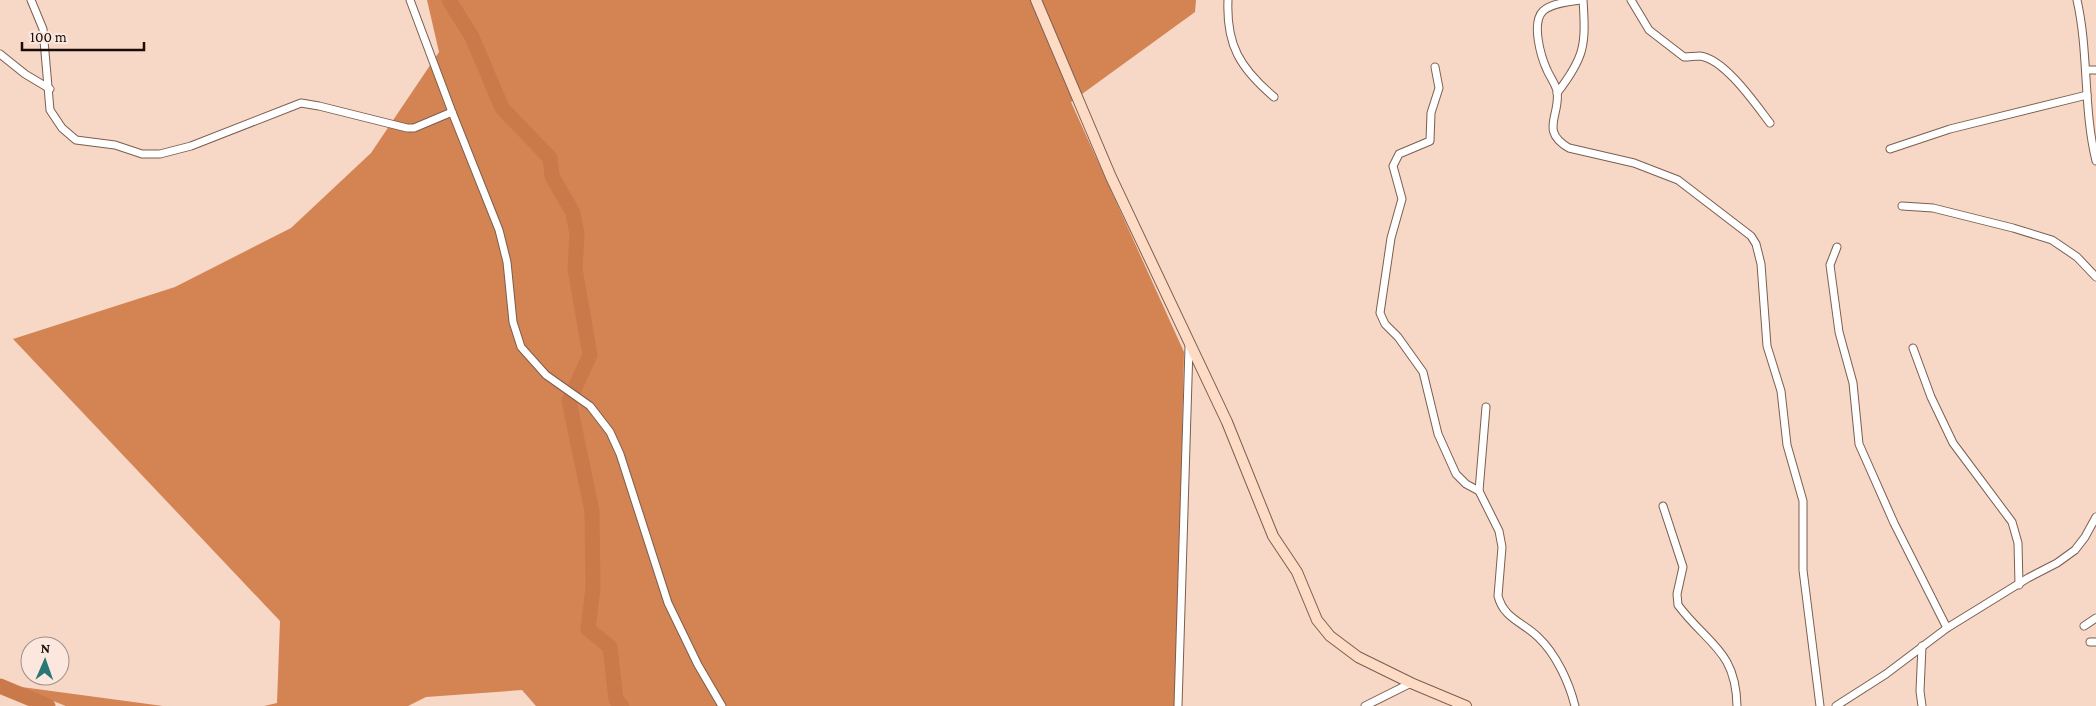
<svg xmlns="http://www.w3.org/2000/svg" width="2096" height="706" font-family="'Crimson Pro',serif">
	<rect width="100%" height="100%" fill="#f7d7c6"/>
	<g fill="#d48353">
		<path d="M427,0H1196L1195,12L1071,102L1184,352L1176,706H536L522,690L426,697L408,706H264L277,703L280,621L13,339L175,287L291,228L371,153L439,52Z"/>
		<path d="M14,686L163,706H66Z"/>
	</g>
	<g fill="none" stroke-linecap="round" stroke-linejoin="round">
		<g stroke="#ca7a4a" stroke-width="15">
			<path d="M449,0L472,37L502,108L550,158L552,176L573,213L577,234L575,269L590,355L569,401L592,511L593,588L588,629L610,647L616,700L622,706"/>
			<path d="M0,686L48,706"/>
		</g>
		<defs>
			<g id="street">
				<path d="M31,0L43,29L50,110L62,128L76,140L115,145L142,154H160L191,146L301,103L319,106L407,128H414L452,112"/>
				<path d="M410,0L452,112L499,230L507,262L513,322L521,347L546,375L590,406L610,432L620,454L668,603L698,665L722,706"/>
				<path d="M1228,0C1226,45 1240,68 1274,97"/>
				<path d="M1580,0C1569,2 1552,3 1543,11C1531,23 1541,57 1547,70C1550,77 1555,83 1557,91C1561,115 1539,131 1569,148L1634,163L1678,180L1751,236L1756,244L1761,264L1767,346L1781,391L1787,445L1803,501V570L1820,706"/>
				<path d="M1631,0L1649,30L1684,57C1689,57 1695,56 1700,56C1725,59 1756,105 1770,123"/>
				<path d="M2077,0C2089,53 2083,108 2096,161"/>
				<path d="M0,54L25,74L50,89"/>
				<path d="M1435,67L1439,88L1431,113L1430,141L1399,154L1393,166L1402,199L1391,238L1380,313L1385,324L1398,337L1423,372L1438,434L1456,474L1466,484L1479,491"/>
				<path d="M2086,70H2096"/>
				<path d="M1557,93C1585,57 1586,45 1583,0"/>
				<path d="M1890,149L1950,129L2087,95"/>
				<path d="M1902,206L1933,208L2013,228L2052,240L2077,257L2096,277"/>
				<path d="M1837,247L1830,265L1839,332L1853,383L1859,444L1894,523L1947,628"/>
				<path d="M1913,348L1931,397L1953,443L2012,522L2018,543L2019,585"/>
				<path d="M1486,407L1479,491L1499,531L1502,547L1498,596C1504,619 1523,622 1538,637C1556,654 1569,682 1575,706"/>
				<path d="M1663,506L1683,567L1677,594L1678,605C1707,644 1736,650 1737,706"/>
				<path d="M2084,626L2096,618"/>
				<path d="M2090,642H2096"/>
				<path d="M1178,706L1189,347"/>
				<path d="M1365,706L1411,683"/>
				<path d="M1836,706L1886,674L1947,628L2028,578L2057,563L2075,550L2085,537L2096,517"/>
				<path d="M1922,706L1920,691L1922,646"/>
			</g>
			<path id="secondary" d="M1036,0L1111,177L1227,422L1273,536L1297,572L1317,620L1330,636L1358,657L1411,683L1466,706"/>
		</defs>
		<use href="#street" stroke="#7b5f50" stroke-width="9"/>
		<use href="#secondary" stroke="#7b5f50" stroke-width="12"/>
		<use href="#street" stroke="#fff" stroke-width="7"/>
		<use href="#secondary" stroke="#fedbc4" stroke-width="10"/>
	</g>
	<g transform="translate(45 661) rotate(2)"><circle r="24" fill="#fbe7dd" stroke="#a09088"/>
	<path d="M0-4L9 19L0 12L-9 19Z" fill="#2a7576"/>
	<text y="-8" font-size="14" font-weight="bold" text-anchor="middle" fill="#180d08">N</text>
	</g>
	<path d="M22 42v8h122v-8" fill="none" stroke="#180d08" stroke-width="2.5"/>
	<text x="30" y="42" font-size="15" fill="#180d08" stroke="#fbe7dd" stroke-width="4" paint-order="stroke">100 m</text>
</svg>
